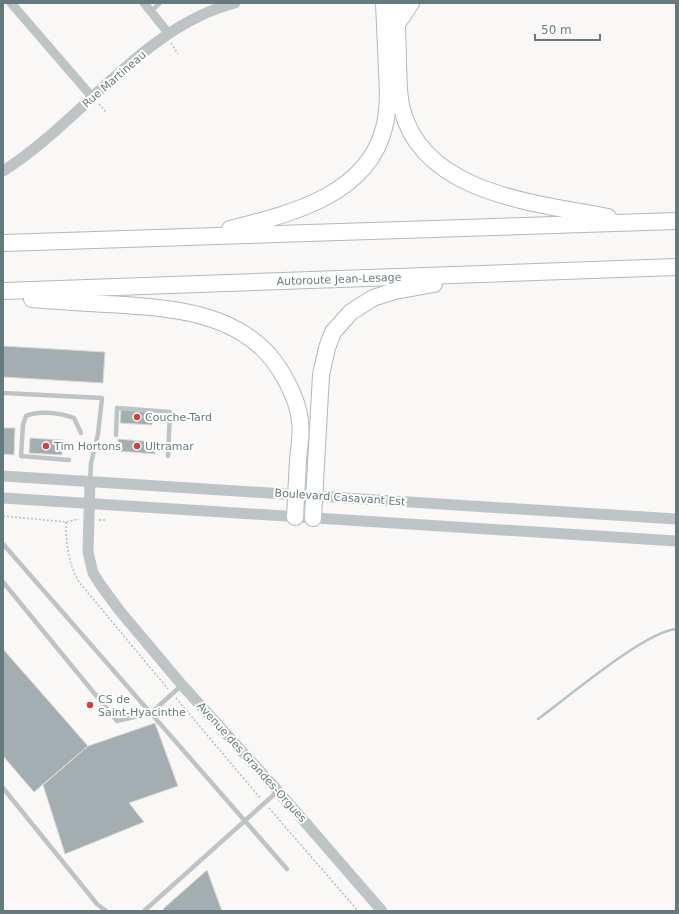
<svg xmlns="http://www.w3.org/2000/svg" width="679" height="914" font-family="'DejaVu Sans',sans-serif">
	<rect width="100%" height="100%" fill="#f9f8f7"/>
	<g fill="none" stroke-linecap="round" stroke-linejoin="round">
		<path stroke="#b6c3c4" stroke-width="2.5" d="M538,719C567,698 644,632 676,629"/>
	</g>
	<g fill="#a4aeb1" stroke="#dbdad9">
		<path d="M3,346L105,352L103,383L3,377Z"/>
		<path d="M121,409L153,411L152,425L120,423Z"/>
		<path d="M3,428H15L14,455L3,454Z"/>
		<path d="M30,438L63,440L62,455L29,453Z"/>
		<path d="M118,439L156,442L155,454L118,451Z"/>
		<path d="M3,649L88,746L34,792L3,756Z"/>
		<path d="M155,723L178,786L129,803L144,822L65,854L43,785L88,746Z"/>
		<path d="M207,870L222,911H165L163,909Z"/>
	</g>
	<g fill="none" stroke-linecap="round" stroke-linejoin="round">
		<defs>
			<g id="motorway">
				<path d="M396,3C397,24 398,46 398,67C399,81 398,95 402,109C423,194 536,203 608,217"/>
				<path d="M397,24L411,3"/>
				<path d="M230,229C289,214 367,196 384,128C389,109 388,89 387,70C386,48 385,25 384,3"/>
				<path d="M3,243L676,221"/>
				<path d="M3,291L676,267"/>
				<path d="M32,299C57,301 82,303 108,304C171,308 243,311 280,370C290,386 298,402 300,421C302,434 299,447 298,460C297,479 296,498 295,517"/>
				<path d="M313,518L321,375L327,348L333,332L351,312L373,298L395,291L434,284"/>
			</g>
		</defs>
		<use href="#motorway" stroke="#b2b8b9" stroke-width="18"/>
		<g stroke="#b9bdbe" stroke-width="1.5" stroke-dasharray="2 2" stroke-linecap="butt">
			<path d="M171,43L178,54"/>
			<path d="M99,104L107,113"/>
			<path d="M3,516L66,522L79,519"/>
			<path d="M99,520H105"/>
			<path d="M66,522C66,543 68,563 79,582L168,689"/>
			<path d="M176,698L261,799"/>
			<path d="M269,808L358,911"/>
		</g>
		<g stroke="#bec4c6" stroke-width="4.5">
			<path d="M151,11L160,3"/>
			<path d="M3,393L102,398L98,434L91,463L90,482"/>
			<path d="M116,435L117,408L170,412L168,456"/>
			<path d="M69,460L21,456L23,425L26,416C38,410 61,413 74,418L81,433"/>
			<path d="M3,544L287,869"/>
			<path d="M3,582L117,721L151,713L182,685"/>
			<path d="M3,788L97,904L106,911"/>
			<path d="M144,911L278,791"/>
		</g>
		<g stroke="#bec4c6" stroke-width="9">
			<path d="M11,3L93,98"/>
			<path d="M144,3L169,34"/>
		</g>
		<g stroke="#bec4c6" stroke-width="11">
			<path d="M3,171C81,122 144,26 235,3"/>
			<path d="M3,476L676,519"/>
			<path d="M90,482L88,552L93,573L100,584L119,610L182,685L278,791L382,911"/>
			<path d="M3,498L676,541"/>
		</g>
		<use href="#motorway" stroke="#fff" stroke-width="16"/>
	</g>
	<g fill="#d1423f" stroke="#fff" stroke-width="1.5">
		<circle cx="137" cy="417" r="4"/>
		<circle cx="46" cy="446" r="4"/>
		<circle cx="137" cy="446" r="4"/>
		<circle cx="90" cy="705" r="4"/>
	</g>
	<g text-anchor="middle" stroke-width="4" stroke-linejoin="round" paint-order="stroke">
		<g font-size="11" fill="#667a7e" stroke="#fff">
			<text transform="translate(114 79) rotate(-41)" y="4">Rue Martineau</text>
			<text transform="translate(339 279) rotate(-2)" y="4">Autoroute Jean-Lesage</text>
			<text transform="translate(340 497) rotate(4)" y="4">Boulevard Casavant Est</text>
			<text transform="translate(252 762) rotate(48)" y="4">Avenue des Grandes-Orgues</text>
		</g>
		<g font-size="11" fill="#667a7e" stroke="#fff" text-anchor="start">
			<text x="145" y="421">Couche-Tard</text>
			<text x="54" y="450">Tim Hortons</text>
			<text x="145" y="450">Ultramar</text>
			<text x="98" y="703">CS de<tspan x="98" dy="13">Saint-Hyacinthe</tspan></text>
		</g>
	</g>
	<rect width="679" height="914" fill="none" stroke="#667a7e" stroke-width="8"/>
	<path d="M535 34v6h65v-6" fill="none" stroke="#667a7e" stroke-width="2"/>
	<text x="541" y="34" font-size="12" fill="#667a7e" stroke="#ffffff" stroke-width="3" paint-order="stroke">50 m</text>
</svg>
